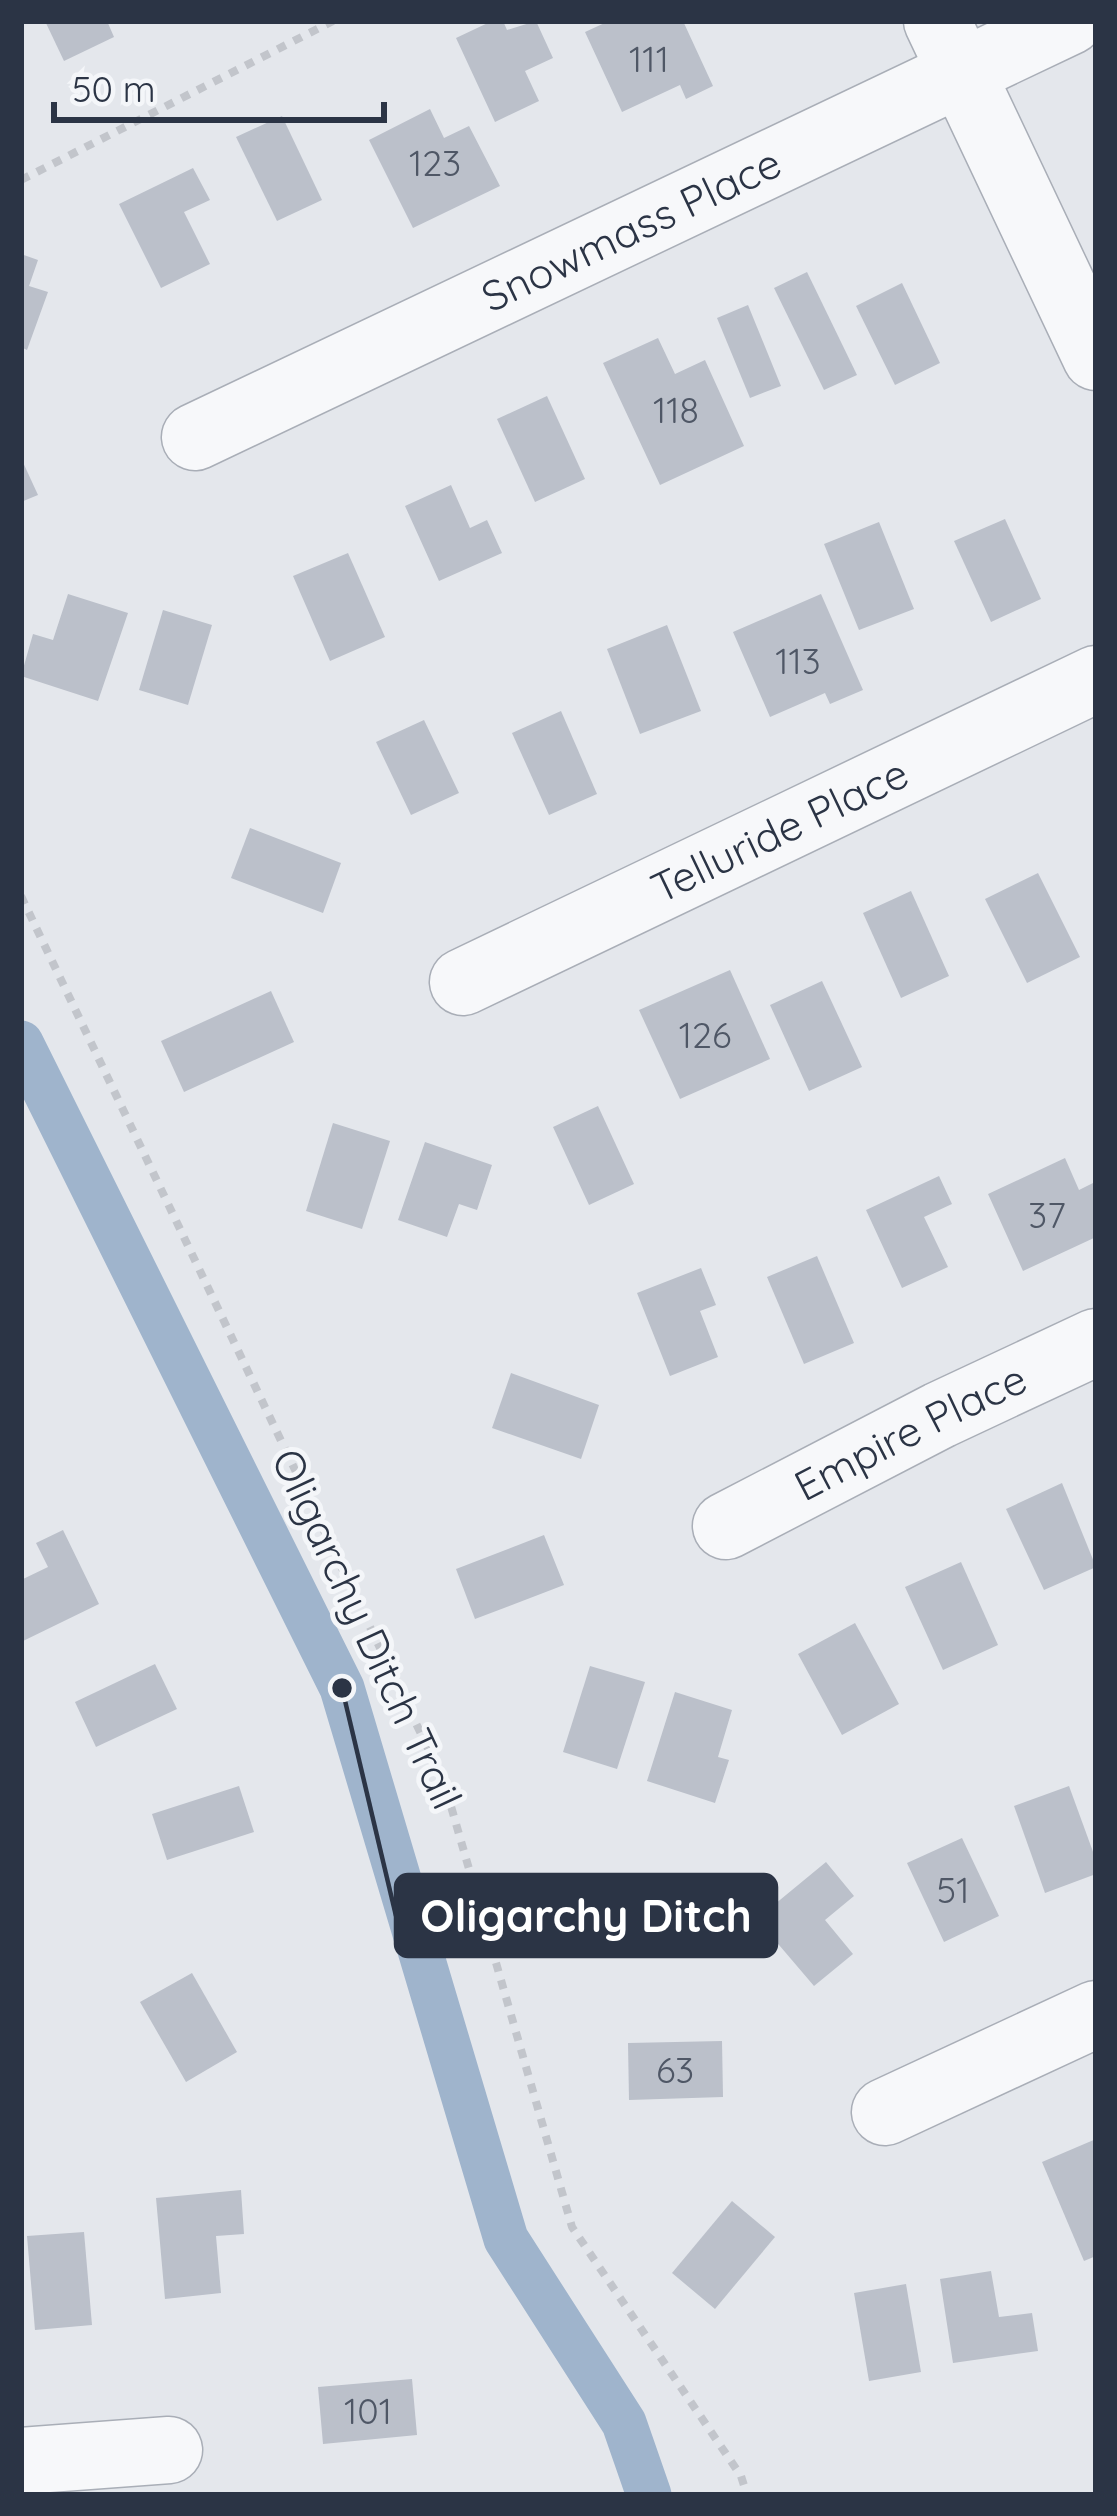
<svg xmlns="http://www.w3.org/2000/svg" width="1117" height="2516" font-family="Quicksand,sans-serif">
	<rect width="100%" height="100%" fill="#e4e7ec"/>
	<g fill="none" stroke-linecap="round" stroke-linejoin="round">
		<path stroke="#9fb4cc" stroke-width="45" d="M21,1043L342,1688L506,2239L624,2423L649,2495"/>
	</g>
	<g fill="#bbc0ca">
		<path d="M45,21H107L114,37L64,61Z"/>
		<path d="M492,21H503L507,30L536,21L553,58L525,71L539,101L495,122L456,38Z"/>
		<path d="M609,21H683L713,86L686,99L680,85L622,112L585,32Z"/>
		<path d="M430,109L444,138L469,126L500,186L413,228L369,140Z"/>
		<path d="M282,116L322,200L277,221L236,137Z"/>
		<path d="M193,168L210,200L184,212L210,264L161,288L119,204Z"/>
		<path d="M21,254L38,260L29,286L48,292L27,350L21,347Z"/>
		<path d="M807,272L857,375L824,390L774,288Z"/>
		<path d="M902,283L940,363L895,385L856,306Z"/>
		<path d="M748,305L781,386L750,398L717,318Z"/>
		<path d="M658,338L675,374L705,360L744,446L660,485L603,363Z"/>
		<path d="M547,396L585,479L535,502L497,419Z"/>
		<path d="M21,458L38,495L21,502Z"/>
		<path d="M451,485L470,528L487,520L502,553L439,581L405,506Z"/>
		<path d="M1005,519L1041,599L991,622L954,541Z"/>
		<path d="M879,522L914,609L859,630L824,544Z"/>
		<path d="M348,553L385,637L330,661L293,576Z"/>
		<path d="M68,594L128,613L98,701L21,676L33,634L53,640Z"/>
		<path d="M821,594L863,690L830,704L825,693L770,717L733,632Z"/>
		<path d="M163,610L212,625L188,705L139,690Z"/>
		<path d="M667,625L701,711L640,734L607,649Z"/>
		<path d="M561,711L597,794L549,815L512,733Z"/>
		<path d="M424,720L459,793L411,815L376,742Z"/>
		<path d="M250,828L341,863L323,913L231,878Z"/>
		<path d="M1038,873L1080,957L1027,983L985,899Z"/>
		<path d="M911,891L949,976L901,998L863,913Z"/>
		<path d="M730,970L770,1059L680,1099L639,1010Z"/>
		<path d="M822,981L862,1067L809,1091L770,1005Z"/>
		<path d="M271,991L294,1042L184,1092L161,1041Z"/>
		<path d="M598,1106L634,1184L589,1205L553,1127Z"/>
		<path d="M333,1123L390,1141L362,1229L306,1211Z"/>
		<path d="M425,1142L492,1165L477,1210L459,1204L447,1237L398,1220Z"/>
		<path d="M1065,1158L1079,1190L1093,1183L1096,1188V1237L1023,1271L988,1194Z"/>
		<path d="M939,1176L952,1204L924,1217L948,1267L902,1288L866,1210Z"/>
		<path d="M817,1256L854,1343L804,1364L767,1277Z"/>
		<path d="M701,1268L716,1305L700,1311L718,1357L670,1376L637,1293Z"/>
		<path d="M511,1373L599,1405L581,1459L492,1428Z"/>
		<path d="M1062,1483L1096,1567L1044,1590L1006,1509Z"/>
		<path d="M63,1530L99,1604L21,1642V1580L48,1567L36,1543Z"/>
		<path d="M544,1535L564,1585L475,1619L456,1569Z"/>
		<path d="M961,1562L998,1645L943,1670L905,1587Z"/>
		<path d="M855,1623L899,1704L842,1735L798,1654Z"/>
		<path d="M155,1664L177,1709L96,1747L75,1702Z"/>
		<path d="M590,1666L645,1682L617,1769L563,1752Z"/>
		<path d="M675,1692L732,1710L718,1757L729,1760L715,1803L647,1781Z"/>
		<path d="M239,1786L254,1832L167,1860L152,1814Z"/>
		<path d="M1069,1786L1096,1860V1874L1045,1893L1014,1806Z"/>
		<path d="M962,1838L999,1916L944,1942L907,1863Z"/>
		<path d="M826,1862L854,1896L825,1920L853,1954L814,1986L757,1919Z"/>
		<path d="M192,1973L237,2052L186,2082L140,2002Z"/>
		<path d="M722,2041L723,2097L629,2100L628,2043Z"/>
		<path d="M1096,2139V2256L1084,2261L1042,2162Z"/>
		<path d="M241,2190L244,2234L216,2236L221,2293L165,2299L156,2198Z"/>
		<path d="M732,2201L775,2237L715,2309L672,2273Z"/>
		<path d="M84,2232L92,2325L35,2330L27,2236Z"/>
		<path d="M991,2271L999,2317L1032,2313L1038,2351L953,2363L940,2279Z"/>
		<path d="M906,2284L921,2372L869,2381L854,2293Z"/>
		<path d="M412,2379L417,2435L323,2444L318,2387Z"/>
	</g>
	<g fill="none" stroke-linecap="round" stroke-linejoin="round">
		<defs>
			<g id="minor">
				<path d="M937,21L1096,357"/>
				<path id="s1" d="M195,437L1070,21"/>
				<path id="s2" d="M463,982L1096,679"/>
				<path id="s3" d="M726,1526L940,1415L1096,1342"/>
				<path d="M885,2112L1096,2014"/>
				<path d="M21,2461L169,2450"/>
			</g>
		</defs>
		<use href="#minor" stroke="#a9aeb7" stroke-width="69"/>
		<g stroke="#c2c5cb" stroke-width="8" stroke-dasharray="9 9" stroke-linecap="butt">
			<path d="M21,180L333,21"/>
			<path d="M21,896L444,1782L572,2227L741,2476L747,2495"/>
		</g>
		<use href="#minor" stroke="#f7f8fa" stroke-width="66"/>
	</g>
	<g text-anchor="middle" stroke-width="10" stroke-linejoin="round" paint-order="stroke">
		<g font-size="36" fill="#4f5766">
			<text x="649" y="72">111</text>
			<text x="435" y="176">123</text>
			<text x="676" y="423">118</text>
			<text x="798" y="674">113</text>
			<text x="705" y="1048">126</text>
			<text x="1047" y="1228">37</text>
			<text x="953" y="1903">51</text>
			<text x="675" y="2083">63</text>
			<text x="368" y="2424">101</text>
		</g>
		<g font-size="42" fill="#2b3445" stroke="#f4f6f9">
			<text dy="15" stroke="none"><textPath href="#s1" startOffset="483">Snowmass Place</textPath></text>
			<text dy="15" stroke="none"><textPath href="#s2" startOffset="351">Telluride Place</textPath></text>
			<text dy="15" stroke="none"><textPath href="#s3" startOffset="207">Empire Place</textPath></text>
			<text transform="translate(367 1629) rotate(65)" y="15">Oligarchy Ditch Trail</text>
		</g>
	</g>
	<path fill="none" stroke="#2b3445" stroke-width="4.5" d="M342 1688L396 1916"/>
	<circle fill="#2b3445" stroke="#f4f6f9" stroke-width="4.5" cx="342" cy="1688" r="12"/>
	<rect fill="#2b3445" stroke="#2b3445" stroke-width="4.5" x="396" y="1875" width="380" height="81" rx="12"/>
	<g font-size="45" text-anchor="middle" font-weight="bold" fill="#fff">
		<text x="586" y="1932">Oligarchy Ditch</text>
	</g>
	<rect width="1117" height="2516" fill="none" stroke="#2b3445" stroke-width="48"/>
	<path d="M54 102v18h330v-18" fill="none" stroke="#2b3445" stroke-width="6"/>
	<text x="72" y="102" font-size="36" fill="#2b3445" stroke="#f4f6f9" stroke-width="9" paint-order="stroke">50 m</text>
</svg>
